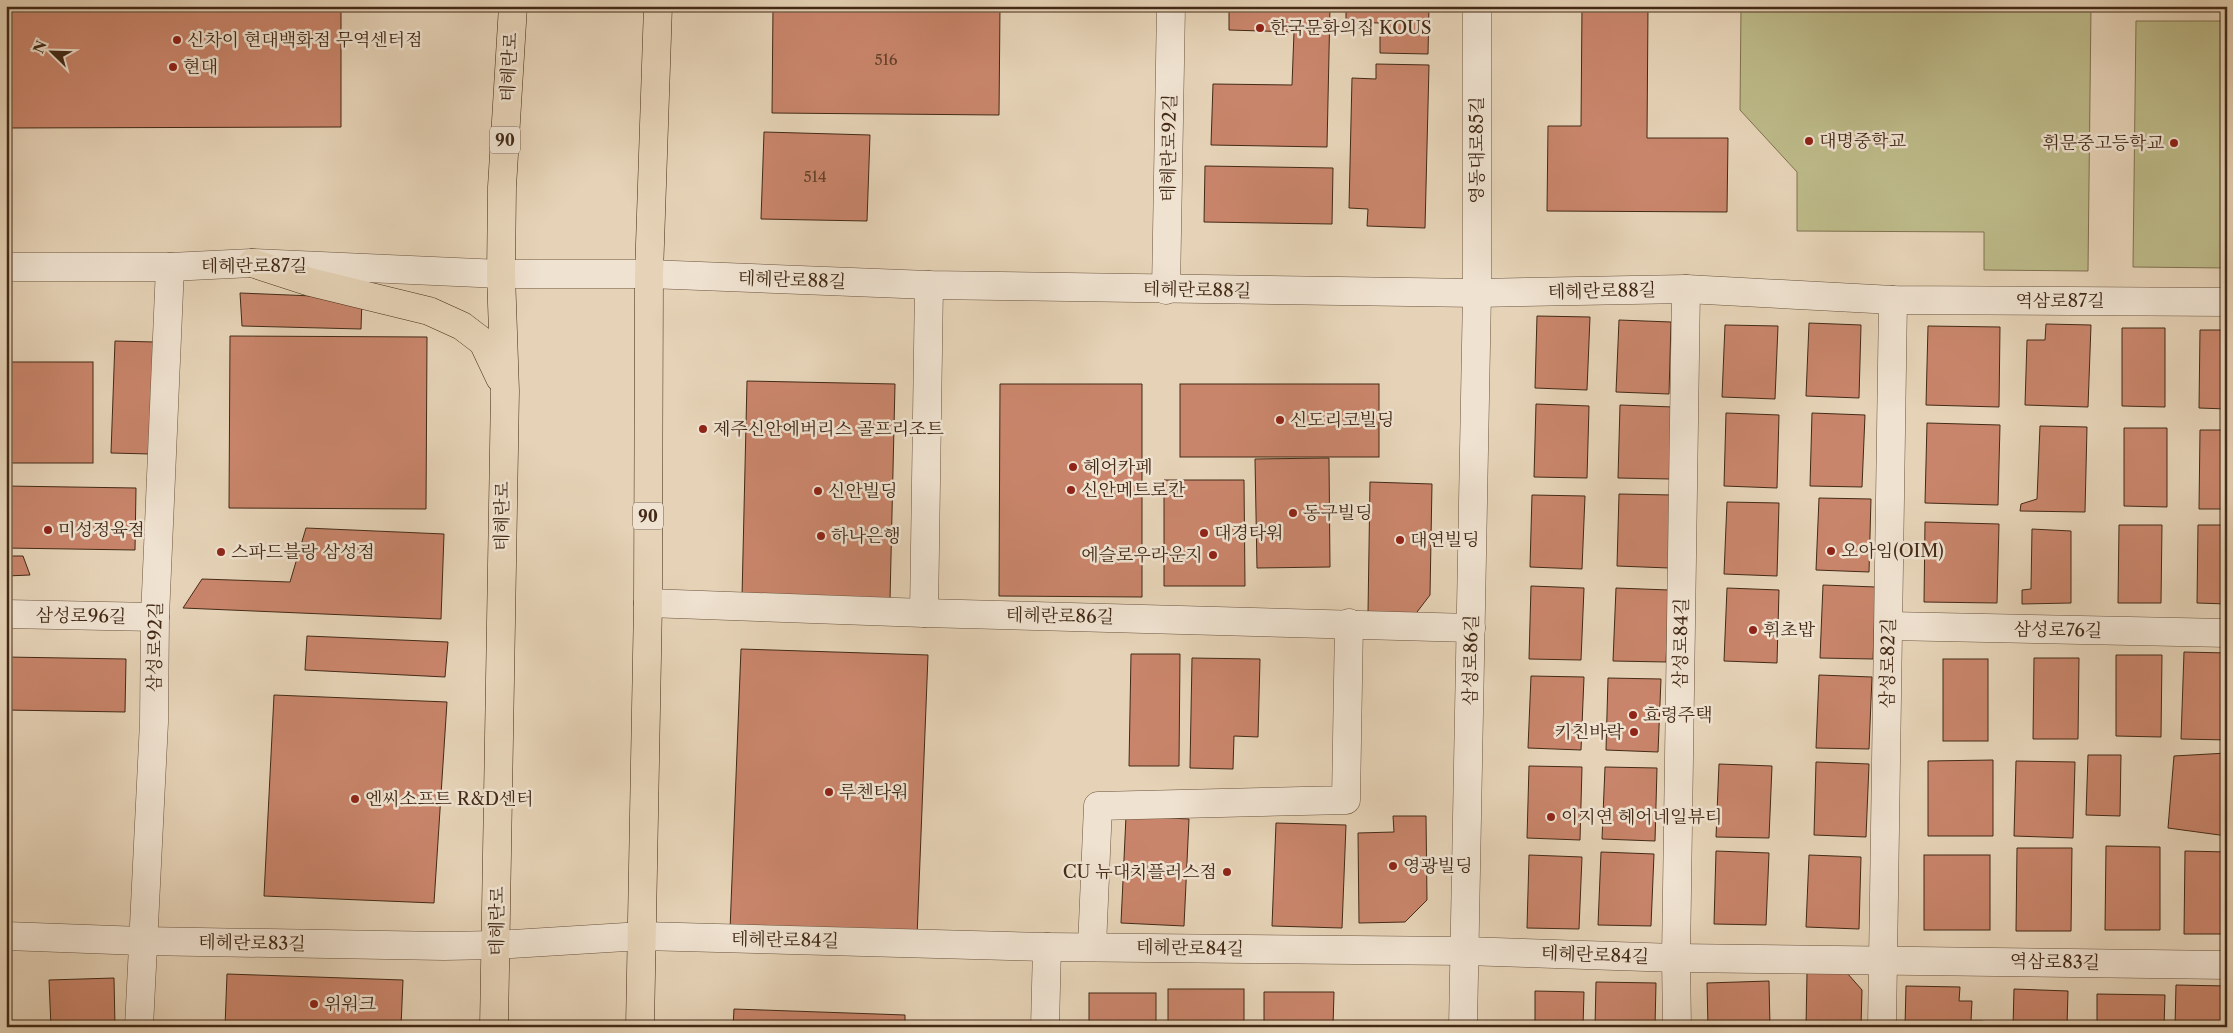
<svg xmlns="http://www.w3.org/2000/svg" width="2233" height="1033" font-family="'Libre Caslon Text','Noto Serif KR',serif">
	<rect width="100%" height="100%" fill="#e6d3b7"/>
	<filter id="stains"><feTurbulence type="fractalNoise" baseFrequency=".004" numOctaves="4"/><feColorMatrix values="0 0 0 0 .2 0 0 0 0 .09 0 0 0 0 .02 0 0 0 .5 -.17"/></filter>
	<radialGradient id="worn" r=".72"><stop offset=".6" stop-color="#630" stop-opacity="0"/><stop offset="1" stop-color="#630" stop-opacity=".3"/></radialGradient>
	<g fill="#bdba89" stroke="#807250">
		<path d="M1741,6H2091L2088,271L1984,270V232L1797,231V172L1740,110Z"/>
		<path d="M2136,21H2227V268L2133,267Z"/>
	</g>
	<g fill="#c9856b" stroke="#432a16">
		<path d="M6,6H341V127L6,128Z"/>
		<path d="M773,6H1000L999,115L772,113Z"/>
		<path d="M1229,6H1330L1327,147L1211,145L1213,84L1292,85L1294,32L1229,30Z"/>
		<path d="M1346,6H1429L1428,54L1380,53V23L1346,22Z"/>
		<path d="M1582,6H1648L1647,138H1728L1727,212L1547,211L1548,126H1581Z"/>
		<path d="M1376,64L1429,65L1425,228L1367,226L1368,209L1349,208L1352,78L1376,79Z"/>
		<path d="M764,132L870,135L867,221L761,219Z"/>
		<path d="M1205,166L1333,168L1332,224L1204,222Z"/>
		<path d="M240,293L362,298L361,329L242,326Z"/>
		<path d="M1537,316L1590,317L1587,390L1535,388Z"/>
		<path d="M1619,320L1671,322L1669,394L1616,392Z"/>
		<path d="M1809,323L1861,325L1859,398L1806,396Z"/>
		<path d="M2046,324L2091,325L2088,407L2025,405L2027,340H2045Z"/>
		<path d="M1725,325L1778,326L1775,399L1722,397Z"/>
		<path d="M1928,326L2000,327L1999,407L1926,405Z"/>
		<path d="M2122,328H2165V407L2122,406Z"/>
		<path d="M2200,330H2227V409L2199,408Z"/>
		<path d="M230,336L427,337L426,509L229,508Z"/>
		<path d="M115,341L154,342L150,454L111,453Z"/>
		<rect x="6" y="362" width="87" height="101"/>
		<path d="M747,381L895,384L890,600L742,597Z"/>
		<path d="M1000,384H1142V597L999,596Z"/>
		<rect x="1180" y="384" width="199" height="73"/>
		<path d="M1536,404L1589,406L1587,478L1534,477Z"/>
		<path d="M1620,405L1673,407L1670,479L1618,478Z"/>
		<path d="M1726,413L1779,415L1777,488L1724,486Z"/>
		<path d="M1812,413L1865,415L1862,487L1810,486Z"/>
		<path d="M1927,423L2000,425L1998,505L1925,503Z"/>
		<path d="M2040,426L2087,427L2085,512L2020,511L2021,504L2037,499Z"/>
		<path d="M2124,428H2167V507L2124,506Z"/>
		<path d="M2200,430H2227V509H2199Z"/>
		<path d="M1329,458L1330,567L1257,568L1255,459Z"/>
		<path d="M1164,480H1244L1245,586H1164Z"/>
		<path d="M1370,482L1432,484L1430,595L1414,616L1368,613Z"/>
		<path d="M6,486L136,488L135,550L6,548Z"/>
		<path d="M1619,494L1672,495L1669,568L1617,566Z"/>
		<path d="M1532,495L1585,496L1582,569L1530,567Z"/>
		<path d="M1819,498L1871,499L1869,572L1816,570Z"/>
		<path d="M1727,502L1779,503L1777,576L1724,574Z"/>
		<path d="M1925,522L1999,524L1997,603L1924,602Z"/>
		<path d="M2119,525H2162L2161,603H2118Z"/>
		<path d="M2198,525H2227V604L2197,603Z"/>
		<path d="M306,528L444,534L441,619L183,608L202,579L290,582Z"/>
		<path d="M2032,529L2071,531V603L2022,604V590L2031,589Z"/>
		<path d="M6,556H23L30,575L6,576Z"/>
		<path d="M1823,585L1876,587L1873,659L1820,658Z"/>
		<path d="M1531,586L1584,588L1581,660L1529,659Z"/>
		<path d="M1616,588L1669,590L1666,662L1613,661Z"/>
		<path d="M1727,588L1779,590L1777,663L1724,661Z"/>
		<path d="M307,636L448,642L445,677L305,670Z"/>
		<path d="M741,649L928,655L917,937L730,930Z"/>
		<path d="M2184,652L2227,653V740L2181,739Z"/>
		<path d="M1131,654H1180L1179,766H1129Z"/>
		<path d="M2116,655H2162L2161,737L2116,736Z"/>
		<path d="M6,657L126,659L125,712L6,710Z"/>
		<path d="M1192,658L1260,659L1258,737L1234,736L1233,769L1190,768Z"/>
		<path d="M2034,658H2079L2078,739H2033Z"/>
		<rect x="1943" y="659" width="45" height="82"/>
		<path d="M1819,675L1872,677L1869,749L1816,748Z"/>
		<path d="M1531,676L1584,677L1581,750L1528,748Z"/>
		<path d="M1608,678L1661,679L1658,752L1606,750Z"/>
		<path d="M274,695L447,702L434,903L264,896Z"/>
		<path d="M2227,753V836L2168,828L2174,756Z"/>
		<path d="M2088,755H2121L2120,816L2086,815Z"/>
		<path d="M1993,760V836H1928V761Z"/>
		<path d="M2016,761L2075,762L2073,838L2014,836Z"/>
		<path d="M1816,762L1869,764L1866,837L1814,835Z"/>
		<path d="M1719,764L1772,766L1769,838L1716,837Z"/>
		<path d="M1529,766L1582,767L1580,840L1527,838Z"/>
		<path d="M1605,767L1657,768L1655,841L1602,839Z"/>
		<path d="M1126,816L1189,819L1184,926L1121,923Z"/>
		<path d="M1393,816H1426L1427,900L1405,922L1359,923L1358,833L1394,832Z"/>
		<path d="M1276,823L1346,825L1342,928L1272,926Z"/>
		<path d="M2106,846L2160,847V930H2105Z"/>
		<path d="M2017,848H2072L2071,931H2016Z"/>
		<path d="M1716,851L1769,853L1766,925L1714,924Z"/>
		<path d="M2185,851L2227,852V934H2184Z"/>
		<path d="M1601,852L1654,854L1651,926L1598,925Z"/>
		<path d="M1529,855L1582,857L1579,929L1527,928Z"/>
		<path d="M1809,855L1861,857L1859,929L1806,927Z"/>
		<rect x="1924" y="855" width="66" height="75"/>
		<path d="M1807,973H1847L1862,990L1861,1027H1806Z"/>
		<path d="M227,974L403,980L401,1027H225Z"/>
		<path d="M114,978L115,1027H51L49,980Z"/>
		<path d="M1769,981L1770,1027H1708L1707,983Z"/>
		<path d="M1596,982L1656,983L1655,1027H1595Z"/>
		<path d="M2176,985L2227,986V1027H2175Z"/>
		<path d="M1906,986L1960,987L1959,1001H1972L1971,1021H1983V1027H1905Z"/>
		<rect x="1168" y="989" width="76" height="38"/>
		<path d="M2014,989L2068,991L2067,1027H2013Z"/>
		<path d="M1535,991L1584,992L1583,1027H1535Z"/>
		<path d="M1264,992H1334L1333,1027H1264Z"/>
		<rect x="1089" y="993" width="67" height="34"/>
		<path d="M2097,994L2165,995L2164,1027H2097Z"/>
		<path d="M734,1009L905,1015V1027H733Z"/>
	</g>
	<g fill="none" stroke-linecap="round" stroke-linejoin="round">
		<defs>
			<g id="minor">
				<path d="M6,267H170L252,263L501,274H649L929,285L1477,293L1686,289L1893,300L2227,302"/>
				<path d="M1166,290L1171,6"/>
				<path d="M648,603L924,613L1471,628"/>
				<path d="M924,613L929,285"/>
				<path d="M6,614L155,617"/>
				<path d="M1889,626L2227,633"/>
				<path d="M6,936L142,941L444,946L497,945L642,936L1047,947L1465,951L1676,958L2227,965"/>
				<path d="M1092,947L1098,806L1346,800L1349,623"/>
				<path d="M139,1027L154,722L155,617L170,267"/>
				<path d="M1045,1027L1047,947"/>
				<path d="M1463,1027L1477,293V6"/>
				<path d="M1677,1027L1676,958L1686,289"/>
				<path d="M1882,1027L1893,300"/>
			</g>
			<g id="major">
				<path d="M252,263L310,282L429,311L462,326L483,342L500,378"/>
				<path d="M494,1027L505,391L501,274L502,187L513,6"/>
				<path d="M640,1027L648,603L649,274L658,6"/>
			</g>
		</defs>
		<use href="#minor" stroke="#6c543e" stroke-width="29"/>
		<use href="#major" stroke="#432a16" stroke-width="29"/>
		<use href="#minor" stroke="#efe2d0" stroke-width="28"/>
		<use href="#major" stroke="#e6d3b7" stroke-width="28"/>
	</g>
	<g fill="#8f2418" stroke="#efe2d0" stroke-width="2">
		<circle cx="1260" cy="28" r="5"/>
		<circle cx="177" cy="40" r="5"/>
		<circle cx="173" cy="67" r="5"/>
		<circle cx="1809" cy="141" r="5"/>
		<circle cx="2174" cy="143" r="5"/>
		<circle cx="1280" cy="420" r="5"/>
		<circle cx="703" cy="429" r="5"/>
		<circle cx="1073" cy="467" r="5"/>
		<circle cx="1071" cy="490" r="5"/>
		<circle cx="818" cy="491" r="5"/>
		<circle cx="1293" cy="513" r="5"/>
		<circle cx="48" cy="530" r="5"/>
		<circle cx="1204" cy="533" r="5"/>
		<circle cx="821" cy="536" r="5"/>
		<circle cx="1400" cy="540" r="5"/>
		<circle cx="1831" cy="551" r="5"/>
		<circle cx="221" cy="552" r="5"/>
		<circle cx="1213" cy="555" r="5"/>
		<circle cx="1753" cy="630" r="5"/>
		<circle cx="1633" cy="715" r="5"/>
		<circle cx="1634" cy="732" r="5"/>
		<circle cx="829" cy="792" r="5"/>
		<circle cx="355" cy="799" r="5"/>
		<circle cx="1551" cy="817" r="5"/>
		<circle cx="1393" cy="866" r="5"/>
		<circle cx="1227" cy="872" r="5"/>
		<circle cx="314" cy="1004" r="5"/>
	</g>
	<g text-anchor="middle" stroke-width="5" stroke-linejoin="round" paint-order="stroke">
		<g font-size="15" fill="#64412b">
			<text x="886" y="65">516</text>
			<text x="815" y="182">514</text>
		</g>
		<g fill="#efe2d0" stroke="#77614e" stroke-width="1">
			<rect x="490" y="126.5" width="30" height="27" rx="4"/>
			<rect x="633" y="502.5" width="30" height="27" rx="4"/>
		</g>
		<g font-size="16" font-weight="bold" fill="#432a16">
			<text x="505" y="146">90</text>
			<text x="648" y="522">90</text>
		</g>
		<g font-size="18" fill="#432a16" stroke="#efe2d0" text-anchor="start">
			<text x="1270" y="34">한국문화의집 KOUS</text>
			<text x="187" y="46">신차이 현대백화점 무역센터점</text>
			<text x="183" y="73">현대</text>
			<text x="1819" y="147">대명중학교</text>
			<text x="2164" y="149" text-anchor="end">휘문중고등학교</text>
			<text x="1290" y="426">신도리코빌딩</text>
			<text x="713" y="435">제주신안에버리스 골프리조트</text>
			<text x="1083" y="473">헤어카페</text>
			<text x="1081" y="496">신안메트로칸</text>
			<text x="828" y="497">신안빌딩</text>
			<text x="1303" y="519">동구빌딩</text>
			<text x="58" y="536">미성정육점</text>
			<text x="1214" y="539">대경타워</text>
			<text x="831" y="542">하나은행</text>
			<text x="1410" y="546">대연빌딩</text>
			<text x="1841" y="557">오아임(OIM)</text>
			<text x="231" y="558">스파드블랑 삼성점</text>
			<text x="1203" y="561" text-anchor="end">에슬로우라운지</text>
			<text x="1763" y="636">휘초밥</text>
			<text x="1643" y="721">효령주택</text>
			<text x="1624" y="738" text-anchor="end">키친바락</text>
			<text x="839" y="798">루첸타워</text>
			<text x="365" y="805">엔씨소프트 R&amp;D센터</text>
			<text x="1561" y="823">이지연 헤어네일뷰티</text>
			<text x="1403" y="872">영광빌딩</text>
			<text x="1217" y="878" text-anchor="end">CU 뉴대치플러스점</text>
			<text x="324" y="1010">위워크</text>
		</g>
		<g font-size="18" fill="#432a16" stroke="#efe2d0">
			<text transform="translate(509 67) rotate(-87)" y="6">테헤란로</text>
			<text transform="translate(1169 148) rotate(-89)" y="6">테헤란로92길</text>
			<text transform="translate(1477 150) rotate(-90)" y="6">영동대로85길</text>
			<text x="254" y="272">테헤란로87길</text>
			<text transform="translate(792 280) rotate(2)" y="6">테헤란로88길</text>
			<text transform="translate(1197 290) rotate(1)" y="6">테헤란로88길</text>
			<text transform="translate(1602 291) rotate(-1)" y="6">테헤란로88길</text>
			<text x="2060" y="307">역삼로87길</text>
			<text transform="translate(502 516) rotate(-89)" y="6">테헤란로</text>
			<text transform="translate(81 616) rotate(1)" y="6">삼성로96길</text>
			<text transform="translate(1060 616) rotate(1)" y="6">테헤란로86길</text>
			<text transform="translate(2058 630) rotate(1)" y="6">삼성로76길</text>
			<text transform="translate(1681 643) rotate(-89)" y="6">삼성로84길</text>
			<text transform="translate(155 647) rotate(-89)" y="6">삼성로92길</text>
			<text transform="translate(1471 660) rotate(-89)" y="6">삼성로86길</text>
			<text transform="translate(1888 663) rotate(-89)" y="6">삼성로82길</text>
			<text transform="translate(497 921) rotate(-89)" y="6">테헤란로</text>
			<text transform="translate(785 940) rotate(1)" y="6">테헤란로84길</text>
			<text transform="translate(252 943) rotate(1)" y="6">테헤란로83길</text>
			<text transform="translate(1190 948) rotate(1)" y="6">테헤란로84길</text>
			<text transform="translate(1595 955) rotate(2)" y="6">테헤란로84길</text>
			<text transform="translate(2055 962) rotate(1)" y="6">역삼로83길</text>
		</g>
	</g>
	<rect width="2233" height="1033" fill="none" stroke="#e6d3b7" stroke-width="25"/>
	<rect x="8" y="8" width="2218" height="1018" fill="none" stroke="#432a16" stroke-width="2.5"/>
	<rect x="12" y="12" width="2208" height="1008" fill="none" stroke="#432a16"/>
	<g transform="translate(52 52) rotate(293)" stroke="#efe2d0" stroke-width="4" paint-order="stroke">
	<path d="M0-4L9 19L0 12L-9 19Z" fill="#432a16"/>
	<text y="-8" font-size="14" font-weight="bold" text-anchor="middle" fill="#432a16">N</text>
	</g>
	<rect width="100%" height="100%" filter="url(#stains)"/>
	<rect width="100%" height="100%" fill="url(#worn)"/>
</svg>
